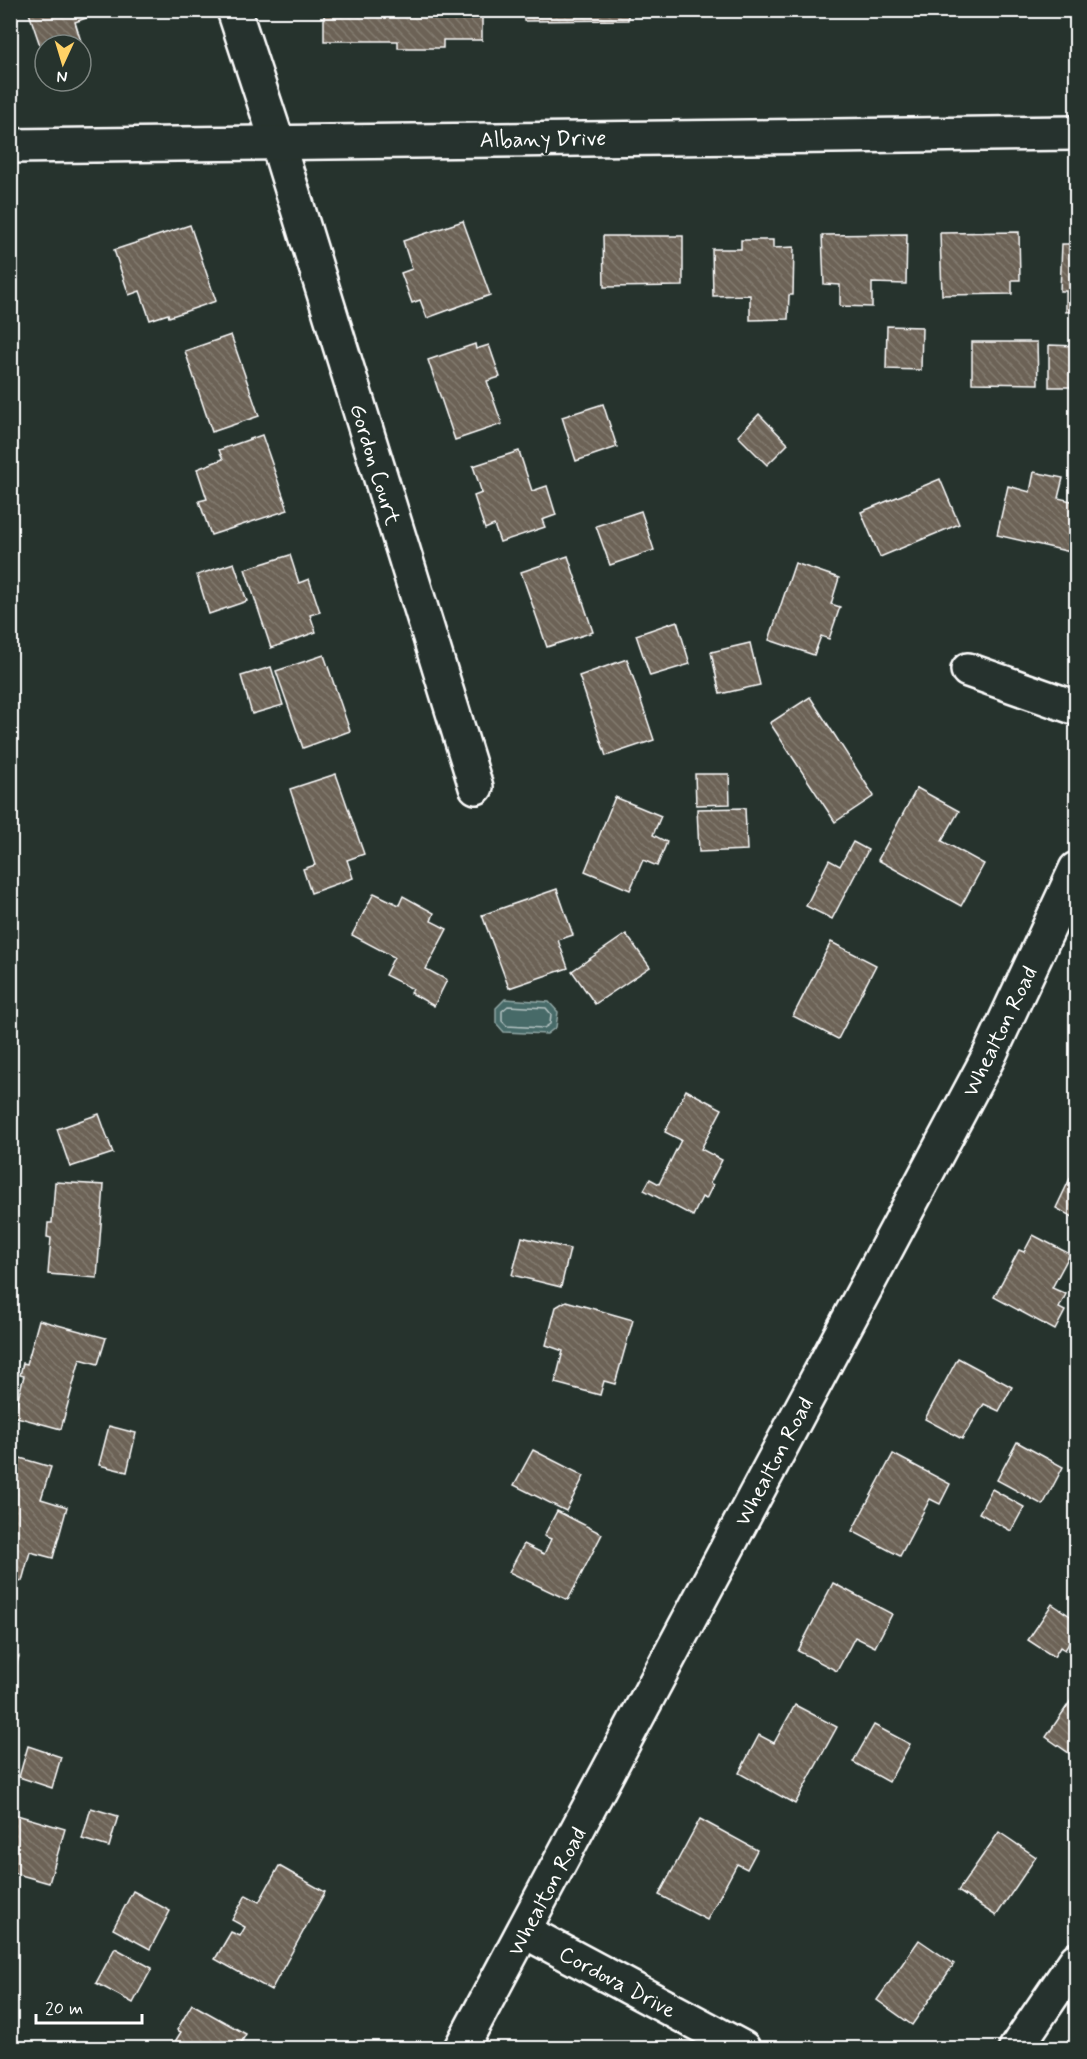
<svg xmlns="http://www.w3.org/2000/svg" width="1087" height="2059" font-family="Mynerve,sans-serif">
	<defs>
		<pattern id="building-back-hatch" width="6" height="6" patternUnits="userSpaceOnUse" patternTransform="scale(1.5)"><rect width="6" height="6" fill="#6c6256"/><path d="M-1 5l2 2M0 0l6 6M5-1l2 2" fill="none" stroke="#827a6f"/></pattern>
	</defs>
	<rect width="100%" height="100%" fill="#26332d"/>
	<filter id="ink" filterUnits="userSpaceOnUse"><feTurbulence type="fractalNoise" baseFrequency=".0167" numOctaves="2"/><feDisplacementMap in="SourceGraphic" scale="12" xChannelSelector="R" yChannelSelector="G"/><feConvolveMatrix kernelMatrix="1 2 1 2 8 2 1 2 1" color-interpolation-filters="sRGB"/></filter>
	<g filter="url(#ink)">
		<path fill="#466a68" stroke="#90a6a4" stroke-width="1.5" d="M505,999L549,1002L558,1012L556,1027L547,1034L504,1032L496,1023V1008Z"/>
		<g fill="none" stroke-linecap="round" stroke-linejoin="round">
			<path stroke="#b5c3c3" stroke-width="1.5" d="M508,1006L546,1008L551,1014L550,1024L544,1028L507,1026L502,1021V1011Z"/>
		</g>
		<g fill="url(#building-back-hatch)" stroke="#fff" stroke-width="1.5">
			<path d="M28,10H108L75,22L87,61L81,63V45H45V60Z"/>
			<path d="M324,10H482V40H443V48H398V41H324Z"/>
			<path d="M524,10H628V20L524,21Z"/>
			<path d="M663,10H758V16L663,17Z"/>
			<path d="M463,221L490,295L427,318L420,300L412,303L401,273L412,269L403,241Z"/>
			<path d="M190,225L216,301L169,317L168,314L150,320L140,291L129,295L114,250Z"/>
			<path d="M1019,232L1020,280H1012V294L942,295L940,233Z"/>
			<path d="M907,234L906,284L872,283V307L840,306V285L824,284L822,235Z"/>
			<path d="M603,236H683V286L604,287Z"/>
			<path d="M741,240H773V248L794,247L793,295H789L788,319L750,320V295L713,296L712,249H741Z"/>
			<path d="M1062,244H1076V311L1066,312V291H1060Z"/>
			<path d="M887,326L922,327L921,370L886,369Z"/>
			<path d="M231,335L259,416L212,432L185,351Z"/>
			<path d="M972,342H1037L1038,384L972,383Z"/>
			<path d="M475,344L476,349L489,345L500,377L487,381L502,424L455,440L428,360Z"/>
			<path d="M1049,345L1076,346V387H1049Z"/>
			<path d="M603,404L617,447L576,461L562,417Z"/>
			<path d="M759,414L788,444L767,465L738,436Z"/>
			<path d="M262,435L288,510L211,535L199,501L207,499L197,469L223,459L219,450Z"/>
			<path d="M519,451L532,491L547,486L556,515L542,520L545,527L500,542L494,525L485,529L474,496L482,493L473,466Z"/>
			<path d="M1034,472L1063,478L1058,498L1076,502L1075,553L997,535L1008,486L1030,492Z"/>
			<path d="M940,479L959,524L880,557L861,512Z"/>
			<path d="M641,511L654,550L610,565L596,526Z"/>
			<path d="M290,555L299,583L309,579L320,612L310,615L316,632L271,648L245,569Z"/>
			<path d="M568,556L593,632L547,647L521,572Z"/>
			<path d="M234,563L247,601L209,614L197,575Z"/>
			<path d="M795,563L839,578L831,604L840,607L829,639L821,636L814,655L769,640Z"/>
			<path d="M677,621L690,664L650,676L636,635Z"/>
			<path d="M750,643L760,685L720,694L711,652Z"/>
			<path d="M324,655L350,731L303,748L276,671Z"/>
			<path d="M627,659L654,740L606,756L579,676Z"/>
			<path d="M271,667L283,705L252,714L241,676Z"/>
			<path d="M810,697L874,796L835,822L770,723Z"/>
			<path d="M336,774L364,854L347,860L353,878L311,893L303,869L315,865L290,789Z"/>
			<path d="M695,774H729L730,804L696,805Z"/>
			<path d="M917,788L959,811L942,841L984,864L961,906L878,860Z"/>
			<path d="M615,797L661,816L653,835L667,842L657,866L643,860L630,890L585,871Z"/>
			<path d="M745,808L747,850L699,852L697,809Z"/>
			<path d="M853,842L868,850L832,919L806,906L829,860L840,866Z"/>
			<path d="M557,889L573,935L558,940L568,968L509,988L482,915Z"/>
			<path d="M374,893L399,905L403,896L434,913L431,921L447,929L426,969L447,980L434,1006L411,993L413,989L385,975L394,957L352,935Z"/>
			<path d="M626,934L650,967L595,1004L572,971Z"/>
			<path d="M831,942L876,965L838,1039L793,1016Z"/>
			<path d="M686,1090L722,1109L701,1149L722,1160L710,1183L713,1185L706,1199L702,1197L693,1216L644,1190L650,1179L659,1184L681,1140L665,1132Z"/>
			<path d="M99,1114L113,1153L70,1167L57,1129Z"/>
			<path d="M1076,1166V1219L1056,1208Z"/>
			<path d="M55,1182L104,1185L97,1278L48,1274L51,1238L47,1237L48,1223H52Z"/>
			<path d="M1033,1235L1070,1254L1052,1288L1066,1294L1059,1308L1065,1311L1055,1330L994,1297L1019,1250L1024,1252Z"/>
			<path d="M522,1237L570,1249L561,1287L512,1275Z"/>
			<path d="M566,1301L633,1320L615,1384L604,1381L600,1395L555,1383L563,1351L546,1345L556,1307Z"/>
			<path d="M39,1320L106,1338L98,1364L80,1359L61,1429L13,1416L24,1376L20,1375L23,1363L27,1364Z"/>
			<path d="M958,1358L1012,1387L999,1411L984,1404L962,1439L925,1419Z"/>
			<path d="M109,1426L136,1433L127,1472L99,1465Z"/>
			<path d="M1017,1442L1063,1467L1043,1505L997,1480Z"/>
			<path d="M533,1450L584,1476L566,1511L514,1485Z"/>
			<path d="M893,1454L950,1484L940,1504L930,1499L900,1556L852,1531Z"/>
			<path d="M10,1455L51,1467L41,1499L67,1507L53,1558L30,1552L22,1581L10,1578Z"/>
			<path d="M992,1489L1024,1507L1011,1531L979,1513Z"/>
			<path d="M557,1511L602,1534L568,1600L509,1572L524,1544L544,1554L551,1539L544,1536Z"/>
			<path d="M833,1583L892,1614L875,1647L855,1637L837,1671L798,1651Z"/>
			<path d="M1052,1604L1076,1620V1632L1065,1650L1060,1647L1054,1657L1028,1640Z"/>
			<path d="M10,1654L19,1656L10,1687Z"/>
			<path d="M1076,1693V1758L1046,1737Z"/>
			<path d="M795,1705L837,1727L795,1804L739,1773L759,1735L774,1743Z"/>
			<path d="M874,1725L910,1744L889,1782L853,1762Z"/>
			<path d="M28,1746L61,1757L52,1788L19,1777Z"/>
			<path d="M91,1808L118,1816L109,1847L82,1839Z"/>
			<path d="M10,1813L65,1829L49,1883L10,1872Z"/>
			<path d="M700,1819L757,1850L747,1869L737,1864L707,1920L659,1895Z"/>
			<path d="M999,1832L1036,1857L996,1916L958,1891Z"/>
			<path d="M279,1866L325,1892L271,1990L215,1959L231,1932L240,1936L245,1927L232,1920L246,1895L259,1902Z"/>
			<path d="M133,1891L170,1911L150,1949L113,1929Z"/>
			<path d="M919,1940L954,1964L912,2025L877,2000Z"/>
			<path d="M115,1948L152,1968L133,2003L96,1983Z"/>
			<path d="M192,2004L246,2034L238,2048H171L181,2032L177,2030Z"/>
		</g>
		<g fill="none" stroke-linecap="round" stroke-linejoin="round">
			<defs>
				<g id="minor">
					<path d="M234,10L277,141L476,787"/>
					<path d="M10,146L1076,133"/>
					<path d="M968,670L1076,708"/>
					<path d="M524,1931L743,2048"/>
					<path d="M461,2048L989,1056L1076,869"/>
					<path d="M1016,2048L1076,1960"/>
				</g>
			</defs>
			<use href="#minor" stroke="#fff" stroke-width="38"/>
			<use href="#minor" stroke="#26332d" stroke-width="33"/>
		</g>
	</g>
	<g text-anchor="middle" stroke-width="5" stroke-linejoin="round" paint-order="stroke">
		<g font-size="22" fill="#fff" stroke="#26332d">
			<text transform="translate(543 138) rotate(-1)" y="8">Albany Drive</text>
			<text transform="translate(376 464) rotate(73)" y="8">Gordon Court</text>
			<text transform="translate(999 1031) rotate(-64)" y="8">Whealton Road</text>
			<text transform="translate(773 1461) rotate(-62)" y="8">Whealton Road</text>
			<text transform="translate(546 1891) rotate(-62)" y="8">Whealton Road</text>
			<text transform="translate(618 1981) rotate(28)" y="8">Cordova Drive</text>
		</g>
	</g>
	<rect width="1087" height="2059" fill="none" stroke="#26332d" stroke-width="36"/>
	<rect x="18" y="18" width="1051" height="2023" fill="none" stroke="#fff" stroke-width="2" filter="url(#ink)"/>
	<g transform="translate(63 63) rotate(184)"><circle r="28" fill="#26332d" stroke="#7d8581" stroke-width="1.5"/>
	<path d="M0-4.5L10 22L0 15L-10 22Z" fill="#ffd166"/>
	<text y="-9" font-size="16" font-weight="bold" text-anchor="middle" fill="#ffffff">N</text>
	</g>
	<path d="M36 2014v9h106v-9" fill="none" stroke="#ffffff" stroke-width="3"/>
	<text x="45" y="2014" font-size="18" fill="#ffffff" stroke="#26332d" stroke-width="4.5" paint-order="stroke">20 m</text>
</svg>
